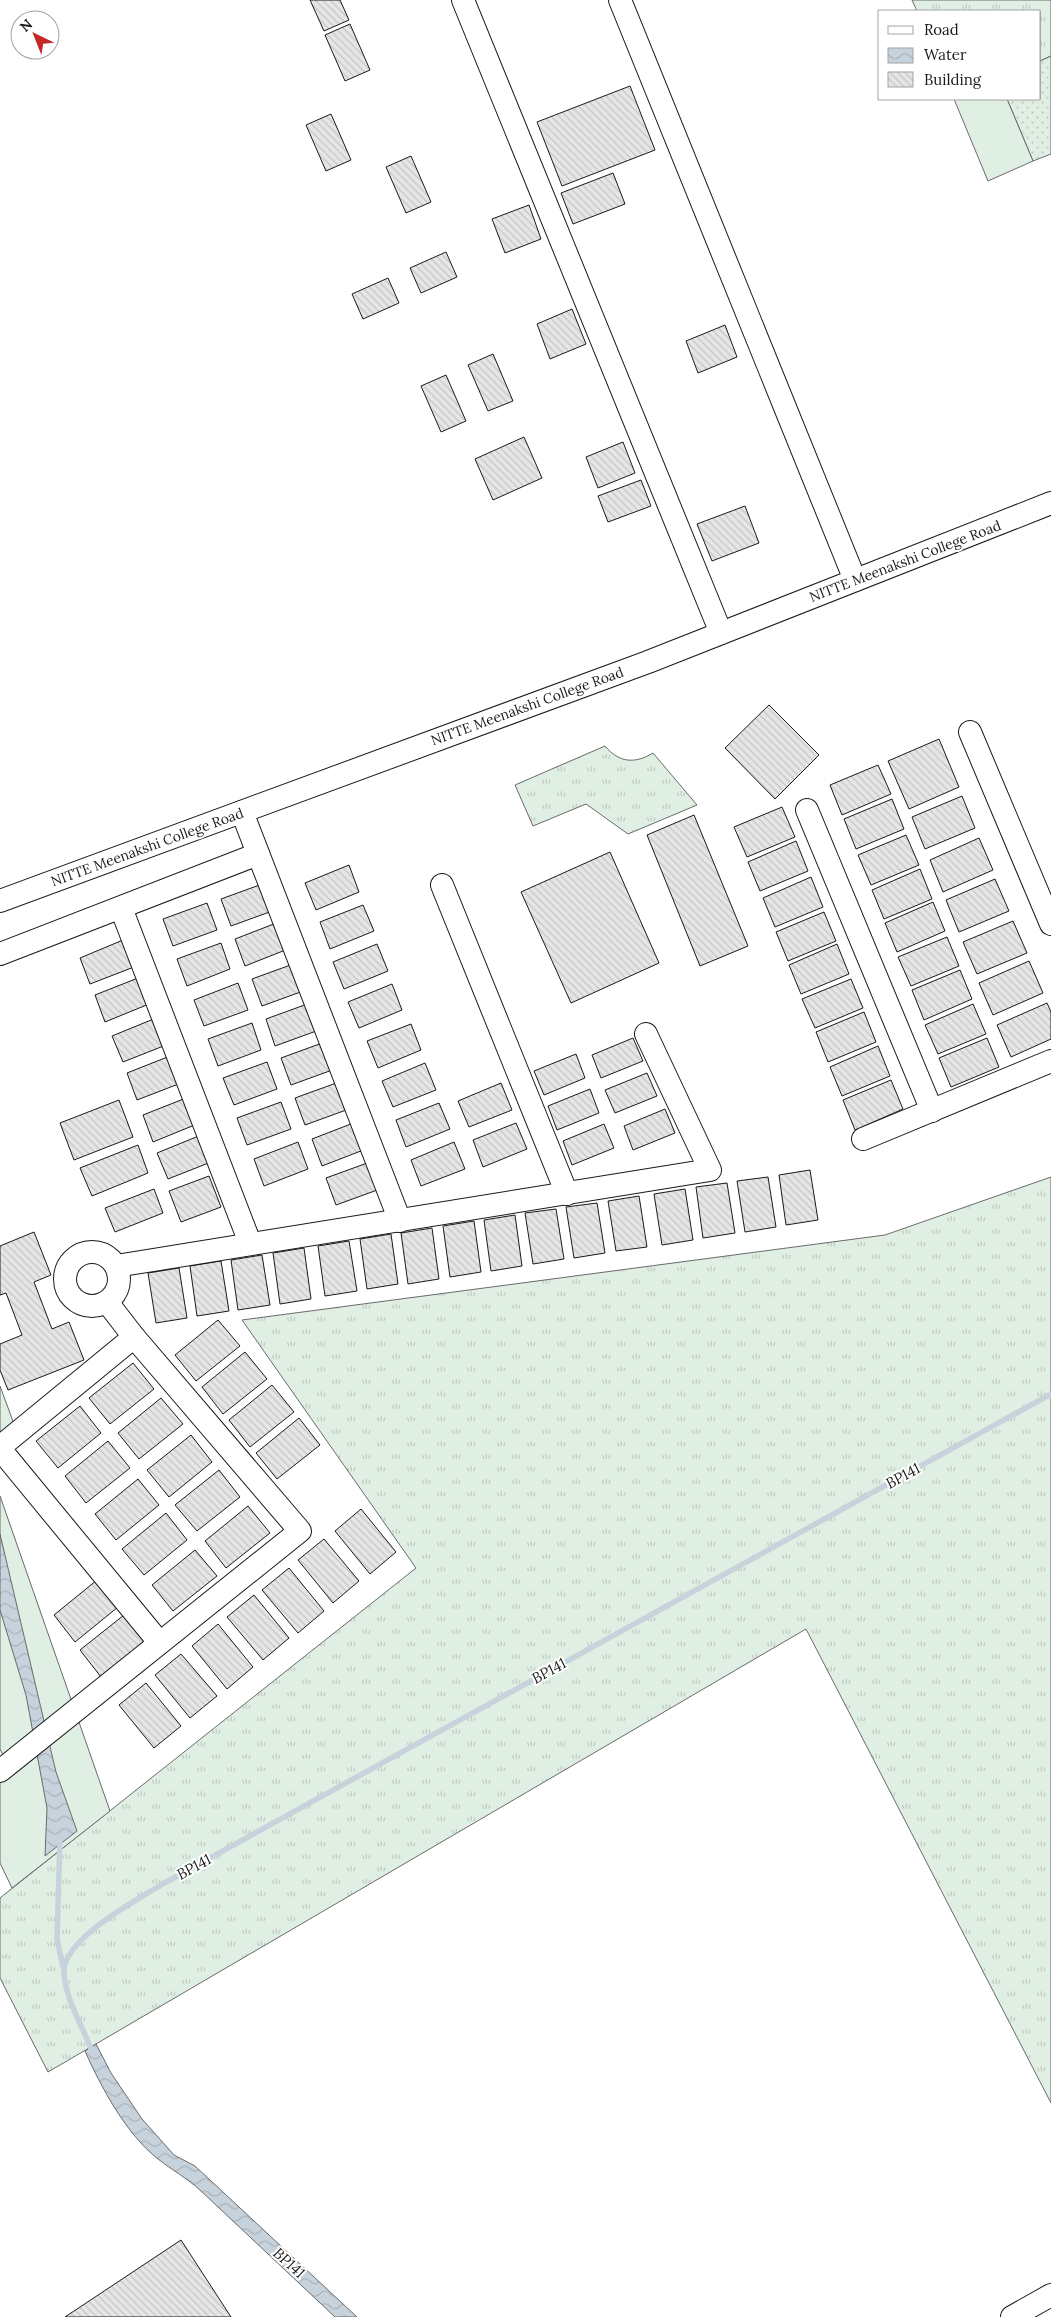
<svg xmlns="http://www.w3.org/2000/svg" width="1051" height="2317" font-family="Lora,serif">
	<defs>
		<pattern id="grass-tufts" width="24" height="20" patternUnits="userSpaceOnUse" patternTransform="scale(1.25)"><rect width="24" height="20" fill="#e0efe3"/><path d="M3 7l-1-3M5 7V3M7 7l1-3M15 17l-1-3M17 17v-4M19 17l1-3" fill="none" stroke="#c0ccc2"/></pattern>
		<pattern id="park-dots" width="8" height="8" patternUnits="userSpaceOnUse" patternTransform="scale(1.25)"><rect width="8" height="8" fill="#e0efe3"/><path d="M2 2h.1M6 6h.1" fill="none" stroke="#c0ccc2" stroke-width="1.8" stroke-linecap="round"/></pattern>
		<pattern id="water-waves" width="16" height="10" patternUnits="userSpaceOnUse" patternTransform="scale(1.25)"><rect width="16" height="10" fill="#c6d2dc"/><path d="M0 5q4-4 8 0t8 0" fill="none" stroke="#aab4bc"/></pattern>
		<pattern id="building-back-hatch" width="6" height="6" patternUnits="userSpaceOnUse" patternTransform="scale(1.25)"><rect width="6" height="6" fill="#e6e6e6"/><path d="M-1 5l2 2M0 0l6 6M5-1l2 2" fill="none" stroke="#c5c5c5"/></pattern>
	</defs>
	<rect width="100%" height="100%" fill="#fff"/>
	<g fill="url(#grass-tufts)" stroke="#6a6a6a">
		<path d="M912,0H1051V56L1040,61V11H917Z"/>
		<path d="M605,746C619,763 635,764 653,753L697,805L628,834L586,804L533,826L515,785Z"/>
		<path d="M1051,1177V2103L806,1629L48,2072L0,1978V1898L416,1568L242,1320L885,1235Z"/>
	</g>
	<path fill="url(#park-dots)" stroke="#6a6a6a" d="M1051,56V154L1033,161L1007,99H1040V61Z"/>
	<g fill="#e0efe3" stroke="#6a6a6a">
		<path d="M954,99H1007L1033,161L988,181Z"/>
		<path d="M0,1386L14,1424L0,1437Z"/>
		<path d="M0,1496L110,1811L12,1888L0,1863V1772L9,1768L0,1749Z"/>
	</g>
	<g fill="url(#water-waves)" stroke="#6a6a6a">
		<path d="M0,1534L56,1772L77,1831L45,1856L47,1808L26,1695L0,1610Z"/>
		<path d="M96,2044L111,2073L142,2119L174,2155L195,2166L357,2317H335L201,2191C187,2178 172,2170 158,2159C126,2134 101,2087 85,2051Z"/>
	</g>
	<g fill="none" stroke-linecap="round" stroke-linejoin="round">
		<g stroke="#c6d2dc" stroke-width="5.5">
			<path d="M60,1839L57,1939L63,1967"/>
			<path d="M93,2054C84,2028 65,2000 64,1972C63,1939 137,1900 161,1885L1051,1394"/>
		</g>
	</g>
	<g fill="url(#building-back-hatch)" stroke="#1a1a1a">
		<path d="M310,0H340L349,20L324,31Z"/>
		<path d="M350,24L370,70L345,81L325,35Z"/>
		<path d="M630,86L655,150L562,186L537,122Z"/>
		<path d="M331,114L351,160L326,171L306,125Z"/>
		<path d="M411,156L431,202L406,213L386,167Z"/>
		<path d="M613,173L625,204L573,224L561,193Z"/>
		<path d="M529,205L541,239L505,253L492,219Z"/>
		<path d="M446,252L457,277L421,293L410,268Z"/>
		<path d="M388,278L399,303L363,319L352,294Z"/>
		<path d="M572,309L586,344L550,359L537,324Z"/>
		<path d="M725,325L737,357L698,373L686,341Z"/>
		<path d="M493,354L513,401L488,411L468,365Z"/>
		<path d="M446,375L466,421L441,432L421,386Z"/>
		<path d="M524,437L542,478L493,500L475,459Z"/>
		<path d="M623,442L635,473L598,488L586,457Z"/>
		<path d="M641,480L651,506L608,522L598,496Z"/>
		<path d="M745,506L759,543L712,561L697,524Z"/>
		<path d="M769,705L819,755L775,799L725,748Z"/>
		<path d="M939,739L959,787L909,809L888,761Z"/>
		<path d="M878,765L891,794L842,815L830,785Z"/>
		<path d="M962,796L975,828L925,849L912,817Z"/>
		<path d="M892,799L904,829L856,849L844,819Z"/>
		<path d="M782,807L795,837L747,857L734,827Z"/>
		<path d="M694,815L748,946L700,966L647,835Z"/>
		<path d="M906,835L919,865L871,885L858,855Z"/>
		<path d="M979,838L993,870L943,892L930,860Z"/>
		<path d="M796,841L808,871L760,891L748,862Z"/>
		<path d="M610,852L659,963L571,1003L521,892Z"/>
		<path d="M349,865L359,892L316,910L305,883Z"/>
		<path d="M920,869L932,899L884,919L872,890Z"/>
		<path d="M811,877L823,907L775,927L763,898Z"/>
		<path d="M995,879L1009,911L959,932L946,900Z"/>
		<path d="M265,883L275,910L231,926L221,899Z"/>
		<path d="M933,902L945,931L897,952L885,923Z"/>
		<path d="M207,903L217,930L173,946L163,919Z"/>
		<path d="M363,905L374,931L330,949L320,922Z"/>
		<path d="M824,912L836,941L788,961L776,932Z"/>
		<path d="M1013,921L1027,953L977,974L963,942Z"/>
		<path d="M279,922L288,949L245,966L235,939Z"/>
		<path d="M947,937L959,966L911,986L898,957Z"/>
		<path d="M123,940L134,967L90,984L80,958Z"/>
		<path d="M221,943L230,969L187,986L177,959Z"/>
		<path d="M377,944L388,971L344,989L333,962Z"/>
		<path d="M837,944L849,974L801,994L789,965Z"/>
		<path d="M1029,961L1043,993L993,1015L979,983Z"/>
		<path d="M296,963L306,990L262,1006L252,979Z"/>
		<path d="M960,970L972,999L924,1020L912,990Z"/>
		<path d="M138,978L149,1004L105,1022L95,995Z"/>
		<path d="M851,979L863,1008L815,1028L802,999Z"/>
		<path d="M238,983L248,1010L204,1026L194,1000Z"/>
		<path d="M392,984L402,1010L359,1028L348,1002Z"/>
		<path d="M310,1003L319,1030L275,1046L266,1019Z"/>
		<path d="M1047,1003L1051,1012V1039L1011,1057L997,1025Z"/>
		<path d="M973,1004L986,1034L938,1054L925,1025Z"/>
		<path d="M864,1012L876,1042L828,1062L816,1032Z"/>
		<path d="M156,1018L166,1045L123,1062L112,1036Z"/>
		<path d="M252,1023L261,1050L218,1066L208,1039Z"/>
		<path d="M411,1024L421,1050L378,1068L367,1041Z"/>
		<path d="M633,1038L643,1061L601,1078L592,1055Z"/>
		<path d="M987,1038L999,1067L951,1087L939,1058Z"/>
		<path d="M325,1042L335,1069L291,1085L281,1058Z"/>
		<path d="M878,1046L890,1076L842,1096L830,1067Z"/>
		<path d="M576,1054L585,1078L544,1095L534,1071Z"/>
		<path d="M170,1056L181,1083L137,1100L127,1073Z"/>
		<path d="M267,1062L277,1089L234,1105L223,1078Z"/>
		<path d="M425,1063L436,1090L393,1107L382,1081Z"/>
		<path d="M647,1073L657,1096L615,1113L605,1090Z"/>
		<path d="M891,1080L903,1109L855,1130L843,1100Z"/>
		<path d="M339,1082L349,1109L305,1125L295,1098Z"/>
		<path d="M501,1083L512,1110L469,1127L458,1101Z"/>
		<path d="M590,1089L599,1113L557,1130L548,1106Z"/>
		<path d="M186,1098L197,1124L153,1142L143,1115Z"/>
		<path d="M119,1100L133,1137L74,1160L60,1123Z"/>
		<path d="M281,1102L291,1129L247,1145L237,1118Z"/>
		<path d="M439,1103L450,1129L406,1147L396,1120Z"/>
		<path d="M665,1109L675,1133L633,1150L624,1126Z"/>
		<path d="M356,1122L366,1149L322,1166L312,1139Z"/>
		<path d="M516,1123L527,1149L483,1167L473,1140Z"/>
		<path d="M604,1124L614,1148L572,1165L563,1141Z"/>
		<path d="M201,1135L211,1162L168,1179L157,1153Z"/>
		<path d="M298,1142L308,1169L264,1186L254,1159Z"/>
		<path d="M454,1142L465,1169L421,1186L411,1160Z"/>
		<path d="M138,1145L148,1173L92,1196L80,1168Z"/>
		<path d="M370,1162L380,1189L336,1205L326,1178Z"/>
		<path d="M810,1170L818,1220L786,1225L779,1175Z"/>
		<path d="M209,1176L221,1207L181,1222L169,1191Z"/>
		<path d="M768,1177L776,1227L745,1232L737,1181Z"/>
		<path d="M727,1183L735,1233L703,1238L696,1187Z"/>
		<path d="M154,1189L163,1213L115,1232L105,1208Z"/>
		<path d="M685,1189L693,1240L662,1245L654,1194Z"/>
		<path d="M639,1196L647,1247L616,1251L608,1201Z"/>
		<path d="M597,1203L605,1253L574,1258L566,1207Z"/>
		<path d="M556,1209L564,1259L533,1264L525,1213Z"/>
		<path d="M515,1215L522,1266L491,1271L484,1220Z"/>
		<path d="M474,1221L481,1272L450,1277L443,1226Z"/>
		<path d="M432,1228L439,1279L408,1284L401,1233Z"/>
		<path d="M34,1232L51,1275L34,1282L52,1329L69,1322L84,1360L8,1390L0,1370V1344L22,1335L6,1293L0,1295V1246Z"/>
		<path d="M391,1234L398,1284L367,1289L360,1239Z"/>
		<path d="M349,1241L357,1291L325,1296L318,1246Z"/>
		<path d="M304,1248L311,1299L280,1304L273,1253Z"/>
		<path d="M262,1255L270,1305L238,1310L231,1260Z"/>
		<path d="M221,1261L229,1311L197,1316L190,1266Z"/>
		<path d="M179,1268L187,1318L156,1323L148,1273Z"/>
		<path d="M218,1320L240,1346L196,1381L175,1355Z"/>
		<path d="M245,1352L267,1379L223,1414L202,1387Z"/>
		<path d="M133,1363L154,1389L110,1424L89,1398Z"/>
		<path d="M272,1385L294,1412L250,1447L229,1420Z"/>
		<path d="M161,1398L183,1424L139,1459L118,1433Z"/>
		<path d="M80,1406L101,1433L58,1468L36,1441Z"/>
		<path d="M299,1418L320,1445L277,1479L256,1453Z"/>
		<path d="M191,1435L212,1462L169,1497L147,1470Z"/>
		<path d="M108,1441L130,1468L86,1503L65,1476Z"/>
		<path d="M219,1470L240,1497L197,1531L175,1505Z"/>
		<path d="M138,1479L159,1505L116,1540L95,1514Z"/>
		<path d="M248,1506L270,1533L226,1568L205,1541Z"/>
		<path d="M361,1509L396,1552L370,1574L335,1531Z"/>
		<path d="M166,1513L187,1540L144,1575L122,1549Z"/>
		<path d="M324,1539L359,1581L333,1603L298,1560Z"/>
		<path d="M195,1550L217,1576L173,1611L152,1585Z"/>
		<path d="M289,1568L324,1611L298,1633L262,1590Z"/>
		<path d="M97,1580L118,1607L75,1642L54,1615Z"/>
		<path d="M254,1595L289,1638L263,1660L227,1617Z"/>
		<path d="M124,1615L145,1642L101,1677L80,1650Z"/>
		<path d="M218,1624L253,1667L227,1689L192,1646Z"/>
		<path d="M181,1654L217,1696L190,1718L155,1675Z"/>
		<path d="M146,1683L181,1726L154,1748L119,1705Z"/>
		<path d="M181,2240L231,2317H65Z"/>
	</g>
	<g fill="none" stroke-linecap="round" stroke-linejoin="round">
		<defs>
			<g id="minor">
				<path d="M463,0L721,633"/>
				<path d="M620,0L855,580"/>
				<path d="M970,732L1051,924"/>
				<path d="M807,810L932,1111"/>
				<path d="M242,812L400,1221"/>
				<path d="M442,885L567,1194"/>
				<path d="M0,901L648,662L1051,503"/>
				<path d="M121,908L250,1243"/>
				<path d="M0,954L258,854"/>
				<path d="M863,1139L1051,1061"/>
				<circle cx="92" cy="1279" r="27"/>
				<path d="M116,1266L710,1170L646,1034"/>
				<path d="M0,1447L134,1337"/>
				<path d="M0,1449L159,1642"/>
				<path d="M0,1771L300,1531L134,1337L107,1302"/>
				<path d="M1012,2317L1051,2295"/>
			</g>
		</defs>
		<use href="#minor" stroke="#1a1a1a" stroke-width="24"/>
		<use href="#minor" stroke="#fff" stroke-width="22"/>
	</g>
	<g text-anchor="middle" stroke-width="4" stroke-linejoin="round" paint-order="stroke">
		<g font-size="14" fill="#1a1a1a" stroke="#fff">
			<text transform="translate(905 561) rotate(-21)" y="5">NITTE Meenakshi College Road</text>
			<text transform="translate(527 706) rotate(-20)" y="5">NITTE Meenakshi College Road</text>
			<text transform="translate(147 847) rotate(-20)" y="5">NITTE Meenakshi College Road</text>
		</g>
		<g font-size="15" font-style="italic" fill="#1a1a1a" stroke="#fff">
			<text transform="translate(903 1476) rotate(-29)" y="5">BP141</text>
			<text transform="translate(549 1671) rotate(-29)" y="5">BP141</text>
			<text transform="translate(194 1867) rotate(-29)" y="5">BP141</text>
			<text transform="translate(289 2263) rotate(42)" y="5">BP141</text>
		</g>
	</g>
	<rect x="878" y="10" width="162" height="90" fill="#ffffff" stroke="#a3a3a3"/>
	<rect x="888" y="26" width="25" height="8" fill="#ffffff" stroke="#a3a3a3"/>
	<text x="924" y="35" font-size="15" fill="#1a1a1a">Road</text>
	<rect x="888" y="48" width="25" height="15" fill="url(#water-waves)" stroke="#a3a3a3"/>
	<text x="924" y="60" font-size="15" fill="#1a1a1a">Water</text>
	<rect x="888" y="72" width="25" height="15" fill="url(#building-back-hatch)" stroke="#a3a3a3"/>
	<text x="924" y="85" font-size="15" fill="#1a1a1a">Building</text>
	<g transform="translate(35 35) rotate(317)"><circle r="24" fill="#ffffff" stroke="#a3a3a3"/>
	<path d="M0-4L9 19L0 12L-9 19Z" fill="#c62828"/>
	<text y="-8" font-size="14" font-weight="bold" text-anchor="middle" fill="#1a1a1a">N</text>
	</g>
</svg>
